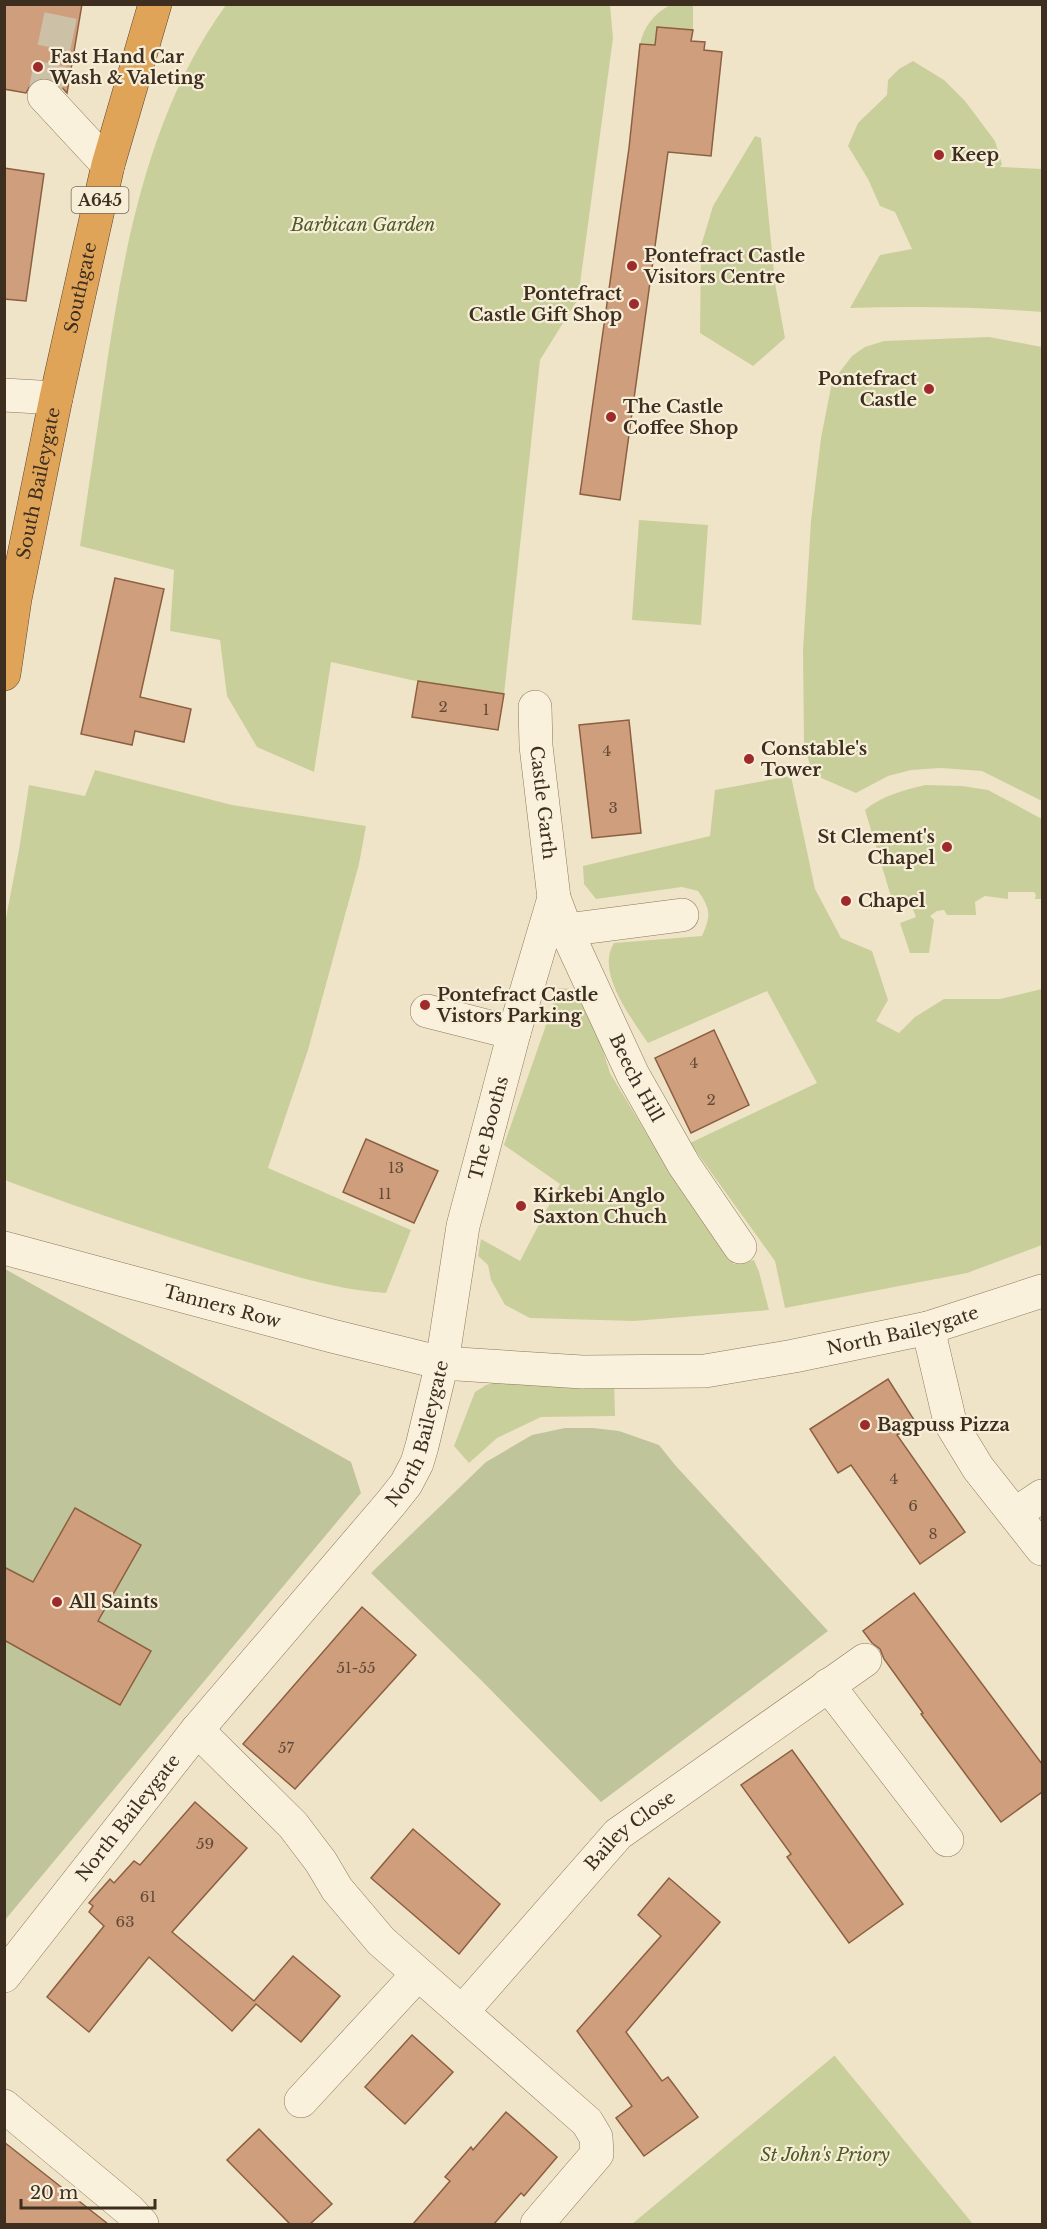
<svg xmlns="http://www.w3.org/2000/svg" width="1047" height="2229" font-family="'Libre Baskerville',serif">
	<rect width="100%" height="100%" fill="#f0e4c8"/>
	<g fill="#c9cf9b">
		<path d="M226,5H610L613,38L578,299L540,360L504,694L411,680L331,662L314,772L257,747L227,696L220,640L170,631L174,570L80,546C88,492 96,438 104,383C123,253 147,114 226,5Z"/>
		<path d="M670,5H693V30L658,27L655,45L640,44C644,26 654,14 670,5Z"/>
		<path d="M913,61L944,80L965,101L995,141L1002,164L1000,167L1042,169V312C978,307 915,306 850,308L880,255L912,249L895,212L880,206L868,179L848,146L858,123L887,95L888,80L899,69Z"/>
		<path d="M755,136L761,138L775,283L785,338L753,366L700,333L701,246L713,206Z"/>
		<path d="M989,337L1042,347V801L982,771L941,768L911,770L888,776L856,793L819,777L810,765L804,745L803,650L811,521L821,438L832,382L852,356L865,347L884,341Z"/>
		<path d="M639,520L708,525L701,625L632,620Z"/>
		<path d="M95,770L232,805L366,826L359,864L308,1050L268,1168L411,1230L386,1293C334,1290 281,1272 231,1257C156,1233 81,1209 7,1181L5,1178V923L19,850L29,785L85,796Z"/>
		<path d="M791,776L815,889L841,938L872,951L888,1000L876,1021L899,1033L915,1017L944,999H1000L1042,989V1245L967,1273L785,1308L775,1261L690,1143L817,1083L767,991L648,1043C632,1019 595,972 614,943L702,936C711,916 711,909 698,891L682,887L596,899L584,884L583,866L710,836L715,790Z"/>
		<path d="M925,785L962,786L988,790L1042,819V899H1035L1036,895L1034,892H1008V899L985,896L975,902L976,915H947L944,910L937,911L930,916L934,920L929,953H910L900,923L916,917L912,907L901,910H895L865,810C881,796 904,790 925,785Z"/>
		<path d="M559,988L584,990L610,1073L654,1146L734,1264L754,1260L759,1272L769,1310L634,1321L530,1318L505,1305L491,1280L488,1265L478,1256L481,1239L520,1261L560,1184L504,1145Z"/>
		<path d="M614,1380L615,1416L541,1417L497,1438L469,1463L454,1446L475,1392L486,1385L497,1382Z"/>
		<path d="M834,2055L973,2224H632L834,2056Z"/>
	</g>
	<g fill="#bfc49a">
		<path d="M5,1269L351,1462L361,1493L5,1920Z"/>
		<path d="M565,1428H593L619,1431L659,1445L675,1465L828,1631L601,1802L482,1681L371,1573L486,1462L532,1435Z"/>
	</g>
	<g fill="#cf9f7d" stroke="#8d5f41" stroke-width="1.5">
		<path d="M4,4H82L67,93L58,83L49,78H39L32,82L26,93L4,89Z"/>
		<path d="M657,27L693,30L691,41L705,42L704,50L722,52L711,156L668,152L620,500L580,494L629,148L640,44L655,45Z"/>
		<path d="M4,168L44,174L26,301L4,299Z"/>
		<path d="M115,578L164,589L140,697L191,709L184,742L135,731L132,745L81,734Z"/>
		<path d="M418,681L504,694L498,730L412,717Z"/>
		<path d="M629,720L641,833L592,838L579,725Z"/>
		<path d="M714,1030L749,1105L691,1133L655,1058Z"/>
		<path d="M366,1139L438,1171L414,1223L343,1192Z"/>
		<path d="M888,1379L916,1423L897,1435L965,1532L920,1564L851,1465L838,1473L810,1429Z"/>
		<path d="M75,1508L141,1545L98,1621L151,1651L120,1705L4,1640V1567L33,1582Z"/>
		<path d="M914,1593L1042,1764V1792L1001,1822L921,1714L923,1713L884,1659L880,1649L872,1643L863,1631Z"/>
		<path d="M362,1607L416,1655L295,1789L243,1744Z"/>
		<path d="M792,1750L903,1904L849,1943L787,1857L791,1854L741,1785Z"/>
		<path d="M195,1802L247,1848L172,1932L254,2001L293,1956L340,1996L301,2042L256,2004L232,2031L149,1957L89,2032L47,1997L104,1926L89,1912L93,1906L89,1903L110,1879L114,1883L134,1861L140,1865Z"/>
		<path d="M413,1829L500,1904L459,1954L371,1878Z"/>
		<path d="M669,1878L720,1922L626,2032L662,2081L668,2077L698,2117L644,2156L616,2118L632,2106L577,2031L661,1936L638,1915Z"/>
		<path d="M412,2035L453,2072L405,2124L365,2087Z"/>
		<path d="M506,2112L557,2157L524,2196L521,2193L494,2224H413L450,2181L445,2177L471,2147L473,2150Z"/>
		<path d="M259,2129L332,2204L310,2224H290L227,2160Z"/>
		<path d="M4,2142L108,2224H4Z"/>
	</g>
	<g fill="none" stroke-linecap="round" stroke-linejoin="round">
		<path stroke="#ccc0a6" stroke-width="33" stroke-dasharray="33 16" stroke-linecap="butt" d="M44,96L63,4"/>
		<defs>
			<g id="minor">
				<path d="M44,96L108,165"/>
				<path d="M4,395L56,398"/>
				<path id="s1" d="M535,707L536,746L554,898L566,930L633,1075L684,1165L740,1247"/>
				<path d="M566,930L682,915"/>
				<path d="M427,1011L514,1033"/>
				<path id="s2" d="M4,1248L332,1336L442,1363L582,1372L705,1371L794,1356L928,1328L1042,1291"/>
				<path d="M928,1328L950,1422L978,1468L1042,1549"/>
				<path d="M1015,1514L1042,1496"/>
				<path d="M828,1685L947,1840"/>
				<path d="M197,1730L293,1825L321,1862L337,1889L381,1941L587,2122L596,2137L597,2154L537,2224"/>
				<path id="s3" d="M4,1976L197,1730L391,1503L406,1484L417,1463L422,1446L442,1363L463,1226L514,1033L554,898"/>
				<path id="s4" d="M462,2012L618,1834L865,1660"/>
				<path d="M301,2101L418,1974"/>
				<path d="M4,2106L129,2210L142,2224"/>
			</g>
			<g id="highway">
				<path id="s5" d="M4,674L15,599L56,398L108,165L155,4"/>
			</g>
		</defs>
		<use href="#minor" stroke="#8d765c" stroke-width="34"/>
		<use href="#highway" stroke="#5b4430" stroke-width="34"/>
		<use href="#minor" stroke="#faf1dc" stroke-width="33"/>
		<use href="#highway" stroke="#e0a458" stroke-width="33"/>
	</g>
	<g fill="#9e2a2b" stroke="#f7eed8" stroke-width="2">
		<circle cx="38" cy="67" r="6"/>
		<circle cx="939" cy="155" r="6"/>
		<circle cx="632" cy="266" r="6"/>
		<circle cx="634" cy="304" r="6"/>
		<circle cx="929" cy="389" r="6"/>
		<circle cx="611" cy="417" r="6"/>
		<circle cx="749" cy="759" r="6"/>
		<circle cx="947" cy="847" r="6"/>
		<circle cx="846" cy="901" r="6"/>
		<circle cx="425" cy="1005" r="6"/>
		<circle cx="521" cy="1206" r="6"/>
		<circle cx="865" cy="1425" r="6"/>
		<circle cx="57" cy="1602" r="6"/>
	</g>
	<g text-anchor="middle" stroke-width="4.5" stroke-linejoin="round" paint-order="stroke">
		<g font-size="15" fill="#624a37">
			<text x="443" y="712">2</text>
			<text x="486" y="715">1</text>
			<text x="607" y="756">4</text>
			<text x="613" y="813">3</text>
			<text x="694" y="1068">4</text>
			<text x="711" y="1105">2</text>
			<text x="396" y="1173">13</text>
			<text x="385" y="1199">11</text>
			<text x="894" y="1484">4</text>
			<text x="913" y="1511">6</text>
			<text x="933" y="1539">8</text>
			<text x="356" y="1673">51-55</text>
			<text x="286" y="1753">57</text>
			<text x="205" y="1849">59</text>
			<text x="148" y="1902">61</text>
			<text x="125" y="1927">63</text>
		</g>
		<rect fill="#f7eed8" stroke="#756857" stroke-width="1.5" x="71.5" y="187" width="57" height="26" rx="4.5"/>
		<g font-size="16" font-weight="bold" fill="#3d2e20">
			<text x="100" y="206">A645</text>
		</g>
		<g font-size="18" font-weight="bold" fill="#3d2e20" stroke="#f7eed8" text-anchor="start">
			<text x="50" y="63">Fast Hand Car<tspan x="50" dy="21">Wash &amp; Valeting</tspan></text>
			<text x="951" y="161">Keep</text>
			<text x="644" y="262">Pontefract Castle<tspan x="644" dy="21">Visitors Centre</tspan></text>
			<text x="622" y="300" text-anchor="end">Pontefract<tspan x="622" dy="21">Castle Gift Shop</tspan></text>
			<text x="917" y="385" text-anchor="end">Pontefract<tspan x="917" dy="21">Castle</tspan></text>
			<text x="623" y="413">The Castle<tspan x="623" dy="21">Coffee Shop</tspan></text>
			<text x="761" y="755">Constable's<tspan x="761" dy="21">Tower</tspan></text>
			<text x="935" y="843" text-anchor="end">St Clement's<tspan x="935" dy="21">Chapel</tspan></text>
			<text x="858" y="907">Chapel</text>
			<text x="437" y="1001">Pontefract Castle<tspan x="437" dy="21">Vistors Parking</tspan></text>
			<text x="533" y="1202">Kirkebi Anglo<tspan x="533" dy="21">Saxton Chuch</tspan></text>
			<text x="877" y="1431">Bagpuss Pizza</text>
			<text x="69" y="1608">All Saints</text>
		</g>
		<g font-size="18" font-style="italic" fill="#4d5a26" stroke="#f7eed8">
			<text x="363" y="231">Barbican Garden</text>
			<text x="825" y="2161">St John's Priory</text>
		</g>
		<g font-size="18" fill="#3d2e20" stroke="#f7eed8">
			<text dy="6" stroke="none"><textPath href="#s5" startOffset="394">Southgate</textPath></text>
			<text dy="6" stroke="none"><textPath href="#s5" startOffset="194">South Baileygate</textPath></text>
			<text dy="6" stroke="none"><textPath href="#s1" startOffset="96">Castle Garth</textPath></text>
			<text dy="6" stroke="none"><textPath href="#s1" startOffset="390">Beech Hill</textPath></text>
			<text dy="6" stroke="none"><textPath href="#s3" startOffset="1002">The Booths</textPath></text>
			<text dy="6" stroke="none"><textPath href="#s2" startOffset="226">Tanners Row</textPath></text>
			<text dy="6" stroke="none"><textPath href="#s2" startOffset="918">North Baileygate</textPath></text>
			<text dy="6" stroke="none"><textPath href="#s3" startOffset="687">North Baileygate</textPath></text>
			<text dy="6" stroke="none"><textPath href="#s3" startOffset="201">North Baileygate</textPath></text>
			<text dy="6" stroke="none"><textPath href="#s4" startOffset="248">Bailey Close</textPath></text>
		</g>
	</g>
	<rect width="1047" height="2229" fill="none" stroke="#3d2e20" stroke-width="12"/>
	<path d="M21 2199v9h134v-9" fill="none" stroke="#3d2e20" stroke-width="3"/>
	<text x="30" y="2199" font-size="18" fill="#3d2e20" stroke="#f7eed8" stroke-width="4.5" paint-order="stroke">20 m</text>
</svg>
